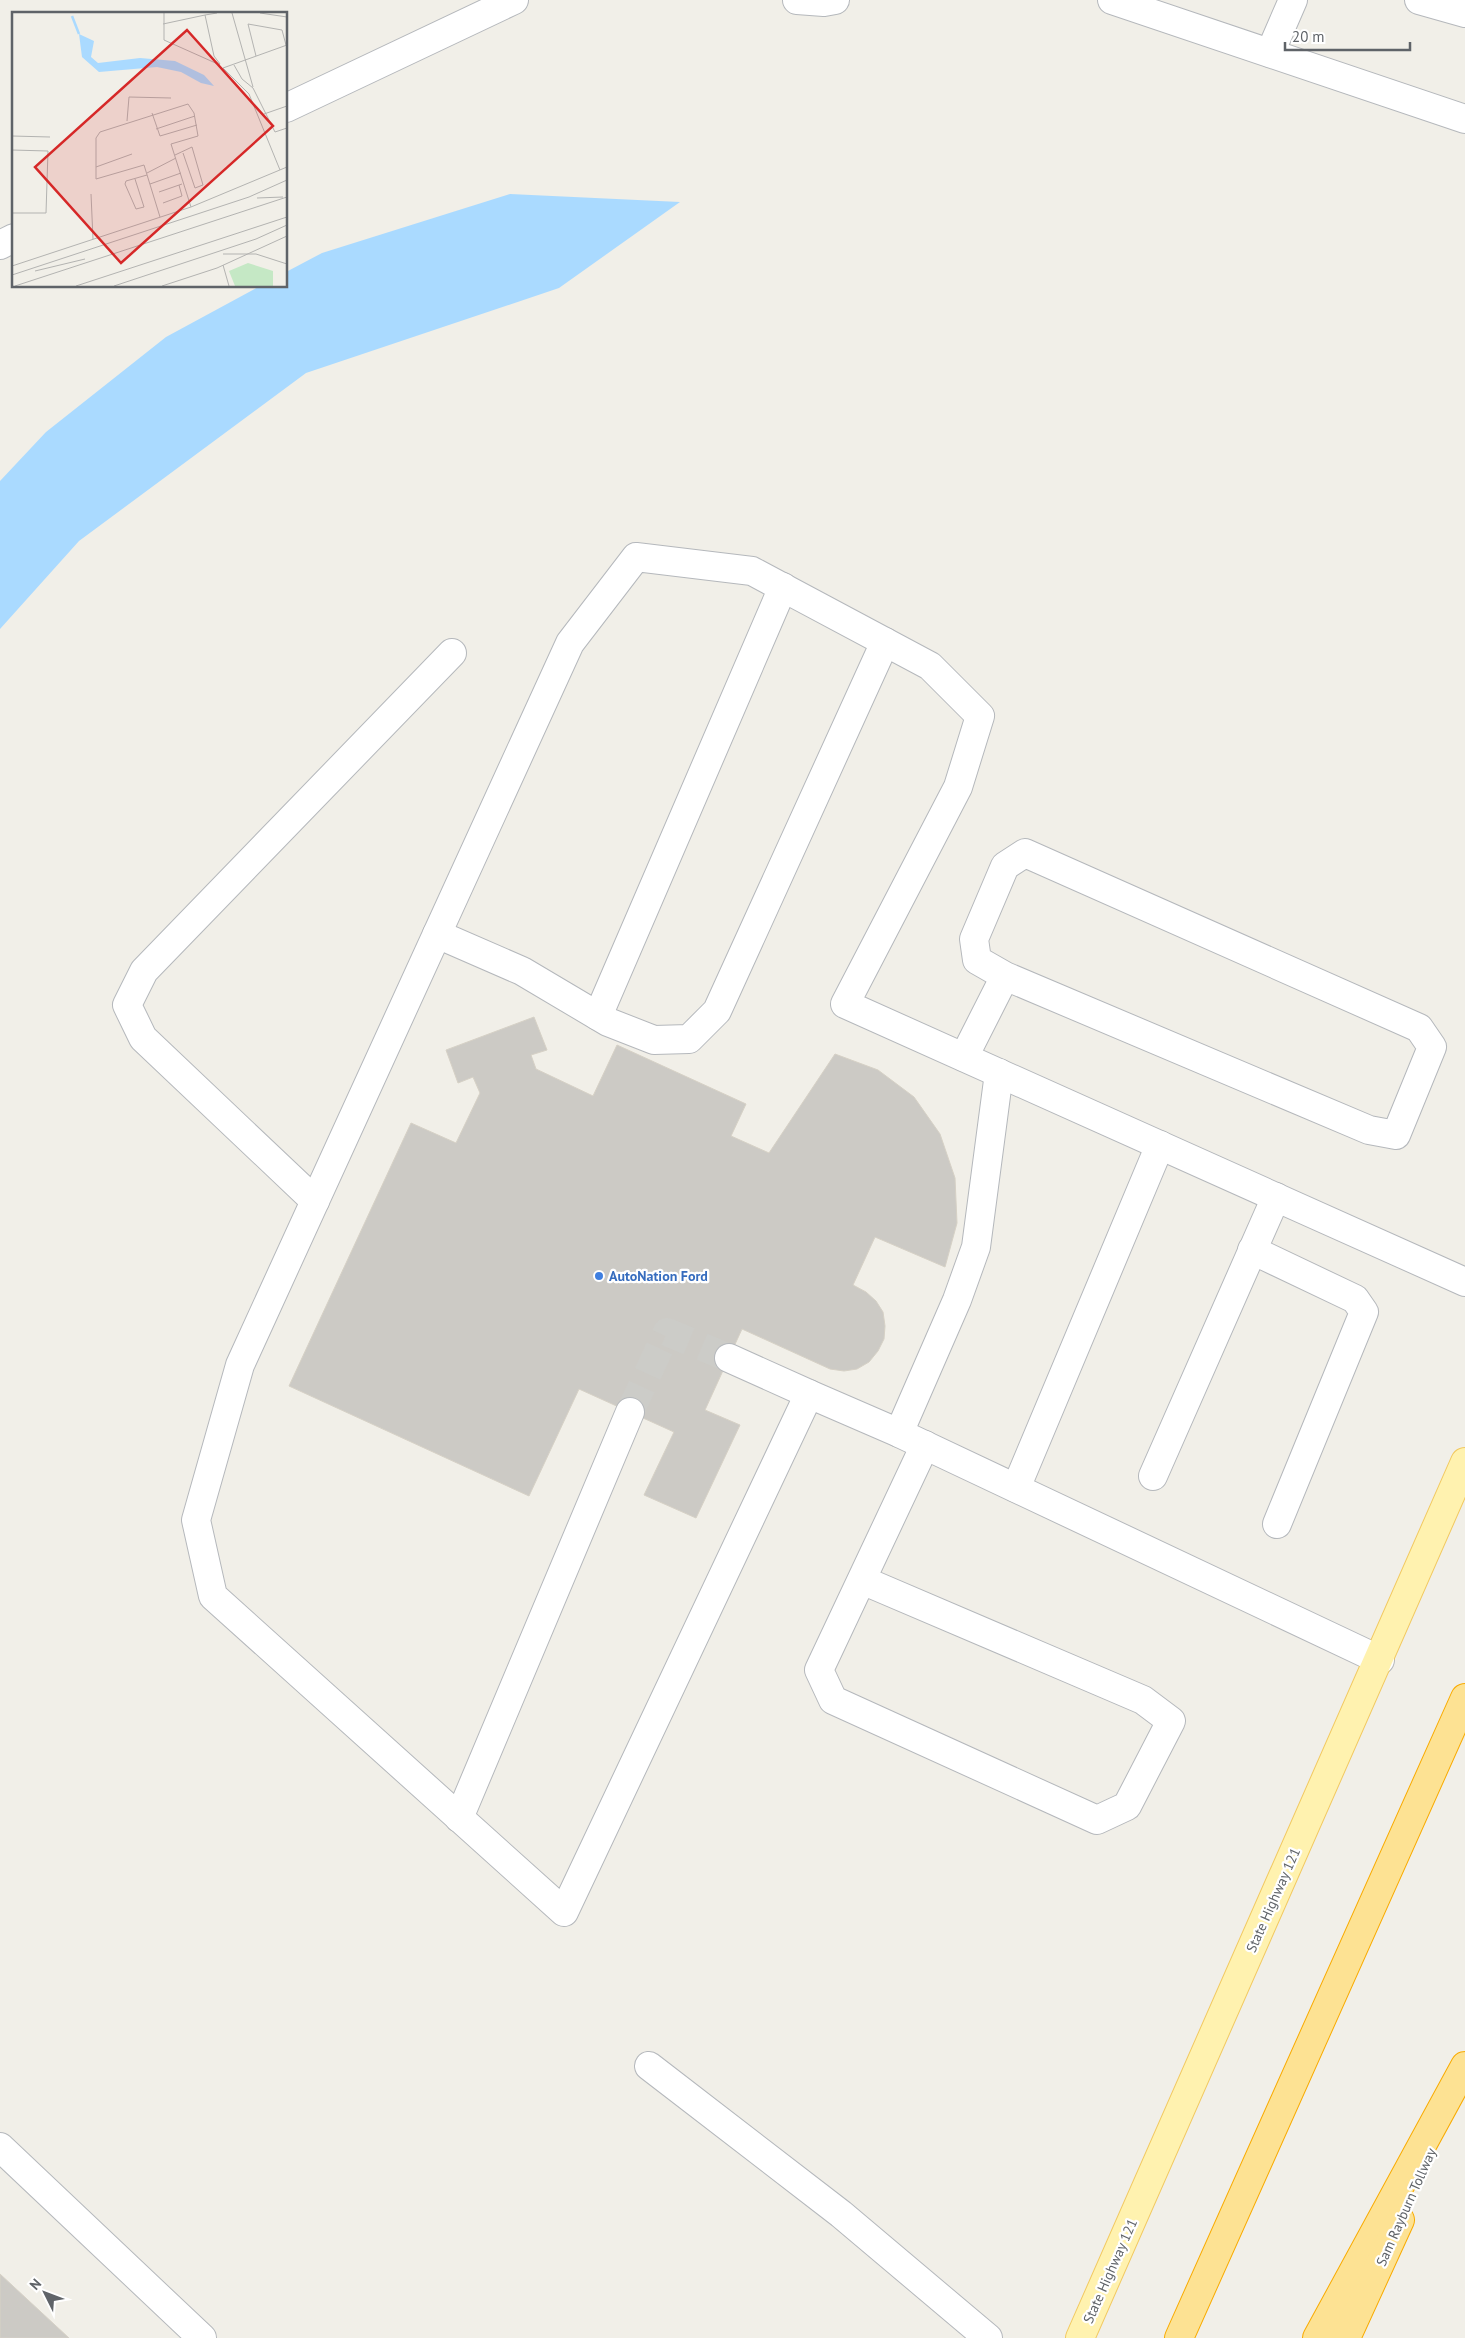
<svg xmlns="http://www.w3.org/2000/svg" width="1465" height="2338" font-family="'PT Sans',sans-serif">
	<rect width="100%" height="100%" fill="#f1efe8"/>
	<path fill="#aadaff" d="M510,194L680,202L559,288L306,373L79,541L0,629V481L46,432L166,337L260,286H286V272L322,253Z"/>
	<g fill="#cccac5" stroke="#d6d1c6">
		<path d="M534,1017L547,1050L531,1055L536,1069L593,1096L617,1045L746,1104L731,1136L769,1153L835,1054L878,1070L914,1097L940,1134L955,1178L957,1223L945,1267L875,1237L853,1285L866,1292L876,1301L883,1312L885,1326L884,1339L878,1351L869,1362L857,1369L844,1371L830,1369L742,1329L705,1410L740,1425L696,1518L644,1495L674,1432L579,1389L529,1496L289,1386L411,1123L456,1143L480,1093L473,1077L458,1083L446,1050Z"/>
		<path d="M0,2274L69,2338H0Z"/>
	</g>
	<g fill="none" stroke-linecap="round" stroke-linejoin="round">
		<path stroke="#ccccc8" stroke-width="28" stroke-dasharray="28 14" stroke-linecap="butt" d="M630,1412L667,1332L729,1358"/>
		<defs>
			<g id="minor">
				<path d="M797,0L824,2L835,0"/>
				<path d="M1112,0L1465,119"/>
				<path d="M1419,0L1465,13"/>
				<path d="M1270,53L1293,0"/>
				<path d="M286,108L514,0"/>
				<path d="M0,245L14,238"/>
				<path d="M437,934L522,971L608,1022L654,1040L689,1039L717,1011L885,642"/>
				<path d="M598,1016L783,587"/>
				<path d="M964,1057L1005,976L977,960L974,939L1005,866L1025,853L1419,1028L1432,1047L1396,1135L1369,1130L1005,976"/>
				<path d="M315,1201L143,1038L127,1005L144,971L452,653"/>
				<path d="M1252,1250L1355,1299L1364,1312L1277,1524"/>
				<path d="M729,1358L809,1394"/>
				<path d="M899,1433L957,1300L976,1247L999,1073"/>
				<path d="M1153,1476L1276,1197"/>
				<path d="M1016,1488L1160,1145"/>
				<path d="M862,1580L1143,1700L1171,1721L1127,1806L1097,1820L833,1700L819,1670L925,1445"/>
				<path d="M1380,1660L899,1433L809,1394L564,1912L213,1596L196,1520L240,1365L570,643L636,557L752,571L930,666L980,716L958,787L845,1004L1465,1282"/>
				<path d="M459,1818L630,1412"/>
				<path d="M649,2066L841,2214L988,2338"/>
				<path d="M0,2147L202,2338"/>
			</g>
			<path id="major" d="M1080,2338L1465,1462"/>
			<g id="highway">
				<path d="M1179,2338L1465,1698"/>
				<path d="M1317,2338L1465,2066"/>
				<path d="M1346,2338L1400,2220"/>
			</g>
		</defs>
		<use href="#minor" stroke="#b5b8bc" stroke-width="30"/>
		<use href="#major" stroke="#f2c960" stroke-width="30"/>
		<use href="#highway" stroke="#f9ab00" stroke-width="30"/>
		<use href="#minor" stroke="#fff" stroke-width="28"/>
		<use href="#major" stroke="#fff2af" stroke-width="28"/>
		<use href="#highway" stroke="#fde293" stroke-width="28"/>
	</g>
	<circle fill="#3f7fe0" stroke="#fff" stroke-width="2" cx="599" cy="1276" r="5"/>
	<g text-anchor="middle" stroke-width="4.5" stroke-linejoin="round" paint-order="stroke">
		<g font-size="14" font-weight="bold" fill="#366cbe" stroke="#fff" text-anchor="start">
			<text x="609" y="1281">AutoNation Ford</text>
		</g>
		<g font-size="14" fill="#5f6368" stroke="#fff">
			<text transform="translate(1273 1900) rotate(-66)" y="5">State Highway 121</text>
			<text transform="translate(1406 2207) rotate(-66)" y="5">Sam Rayburn Tollway</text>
			<text transform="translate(1110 2271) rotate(-66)" y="5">State Highway 121</text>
		</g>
	</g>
	<g transform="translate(12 12)">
		<rect width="275" height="275" fill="#f1efe8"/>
		<path d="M236,251L261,259V274H223L217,259Z" fill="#c5e8c5"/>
		<path d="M67,22L82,29L79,45L86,51L128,46L163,49L192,63L202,74L189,71L169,60L145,55L87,60L70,45Z" fill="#aadaff"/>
		<path fill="none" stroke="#aadaff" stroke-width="2.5" d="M60,4L67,22"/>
		<path fill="none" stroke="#b3b3b1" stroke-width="1" d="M152,1V28L208,53M205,1L193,3L202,44L208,52M220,1L241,75M248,1L275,5M151,12L193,3M244,44L236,12L270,18L274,33M222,53L230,67L241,76L263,120L275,116M140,101L148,124L185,113M252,102L275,94M115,109L117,85L159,86M144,117L183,104M0,124L38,125M0,138L36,139L34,201H0M163,143L180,135L191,173L183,176L171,141M84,155L120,142M268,158L237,82L211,56L275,33M135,161L164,146M123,167L132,195L124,197L113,172L114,169L135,163M138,172L169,161M147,180L170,172M79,182L81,227M245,186L271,185M151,191L170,184L167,173M148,205L132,153L84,167V126L88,120L176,92L182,101L186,124L159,132L179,195M211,242H244L275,252M211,253L217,274M0,254L179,195L275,155M23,259L73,247M0,263L237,185L275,168M3,274L275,185M64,274L275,205M102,274L244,227L275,213M150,274L205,256L275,224"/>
		<path fill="#d62828" fill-opacity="0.15" stroke="#d62828" stroke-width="2.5" d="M175,18L261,114L109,251L23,155Z"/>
		<rect width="275" height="275" fill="none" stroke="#5f6368" stroke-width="2.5"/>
	</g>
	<g transform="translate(45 2293) rotate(312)" stroke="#ffffff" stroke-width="4" paint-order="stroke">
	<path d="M0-4L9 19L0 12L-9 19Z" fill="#5f6368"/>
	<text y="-8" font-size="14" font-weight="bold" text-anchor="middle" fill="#5f6368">N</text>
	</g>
	<path d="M1285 42v8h125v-8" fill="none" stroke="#5f6368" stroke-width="2.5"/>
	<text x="1292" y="42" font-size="15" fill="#5f6368" stroke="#ffffff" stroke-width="4" paint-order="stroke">20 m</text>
</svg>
